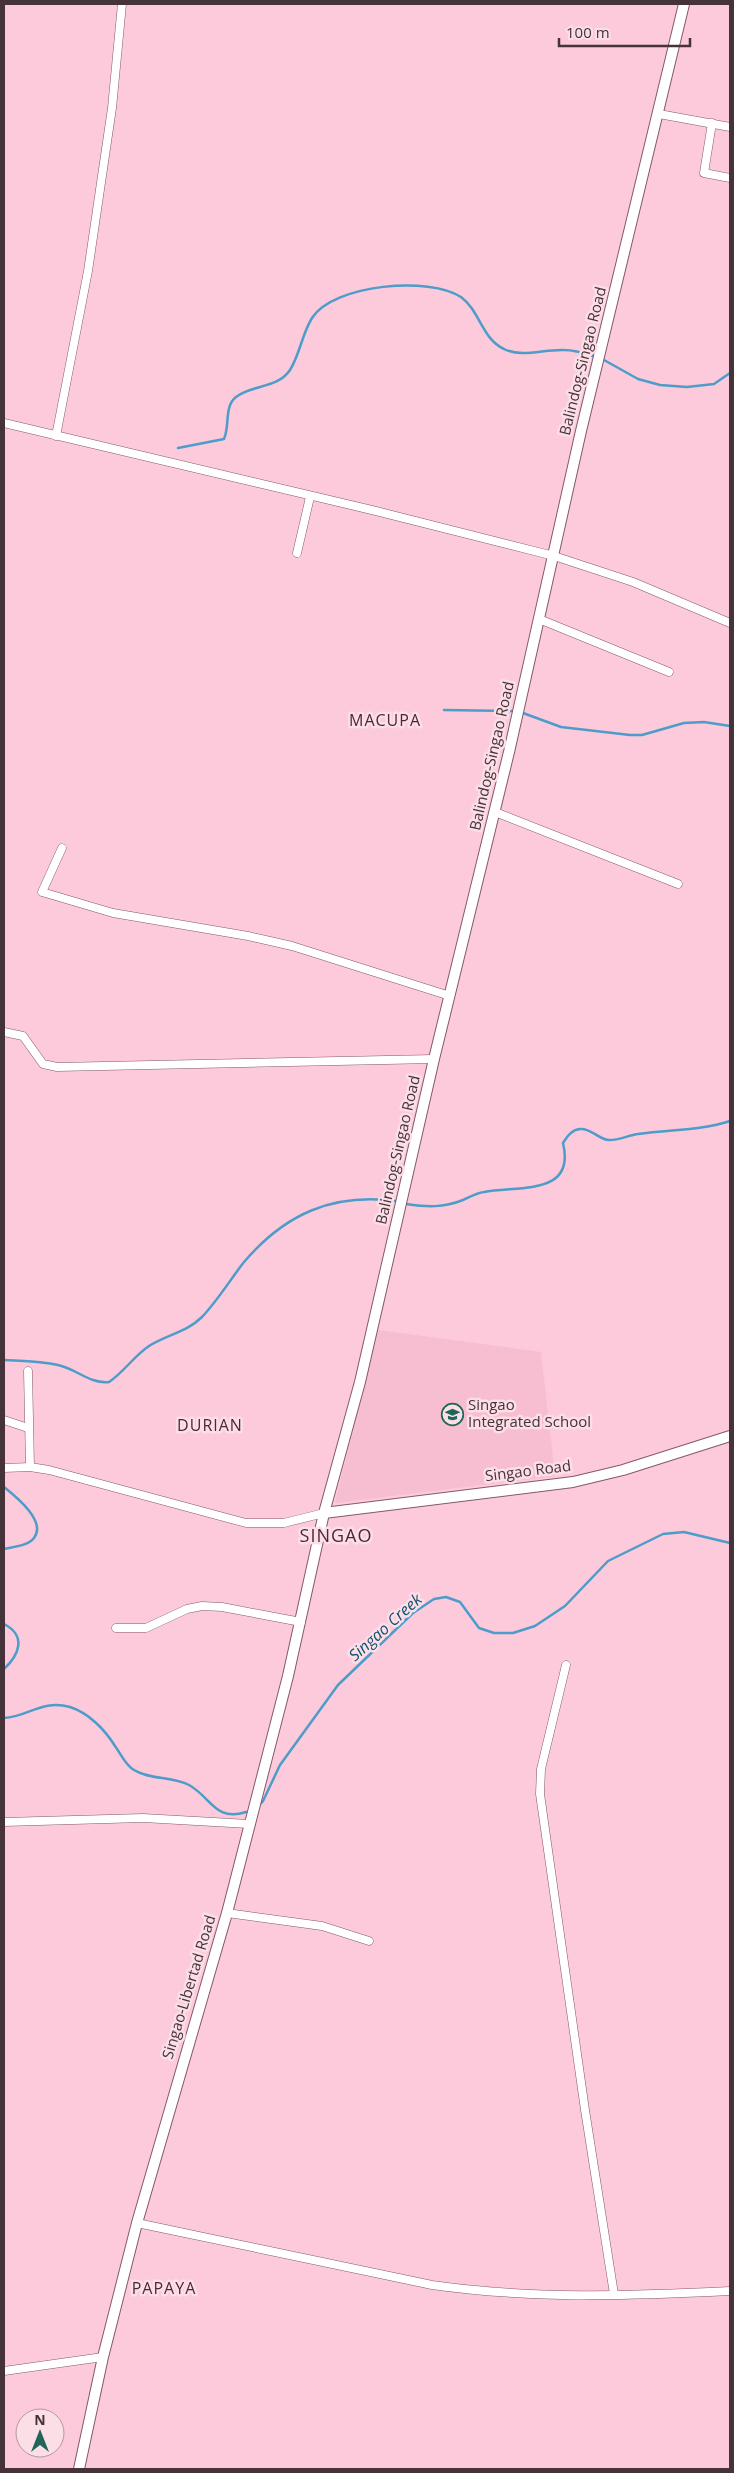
<svg xmlns="http://www.w3.org/2000/svg" width="734" height="2473" font-family="'Open Sans',sans-serif">
	<rect width="100%" height="100%" fill="#fccadb"/>
	<path fill="#f7bdd0" d="M378,1330L541,1352L555,1476L335,1503Z"/>
	<g fill="none" stroke-linecap="round" stroke-linejoin="round">
		<g stroke="#4d9cca" stroke-width="2.5">
			<path d="M604,360L638,379L660,385L687,387L714,384L730,373"/>
			<path d="M178,448L224,439C230,426 224,406 236,397C253,384 277,389 290,370C300,354 302,334 312,318C334,284 430,276 461,297C480,311 482,339 504,349C522,358 544,349 564,350C574,350 584,353 593,356"/>
			<path d="M444,710L515,711"/>
			<path d="M523,713L561,727L630,735H642L684,723L704,722L730,726"/>
			<path d="M406,1204C427,1207 443,1208 463,1200C470,1197 476,1193 484,1192C517,1185 576,1197 563,1143C567,1137 571,1130 580,1129C591,1128 597,1138 608,1140C617,1141 629,1135 638,1134C670,1129 700,1131 730,1121"/>
			<path d="M4,1360C22,1361 40,1361 58,1365C77,1369 89,1384 109,1382C124,1372 134,1356 149,1346C166,1335 187,1332 202,1317C218,1300 230,1280 244,1262C285,1214 332,1193 396,1201"/>
			<path d="M4,1487C15,1496 47,1521 34,1538C28,1546 12,1547 4,1549"/>
			<path d="M4,1624C27,1636 19,1655 4,1669"/>
			<path d="M4,1718C28,1717 42,1699 70,1707C89,1713 105,1730 115,1746C121,1754 125,1765 134,1770C150,1780 172,1776 189,1785C211,1797 215,1822 246,1812"/>
			<path d="M259,1805L263,1801L280,1765L338,1685L413,1613L434,1599L446,1597L460,1602L479,1628L494,1633H513L535,1626L565,1606L608,1561L663,1534L684,1532L730,1543"/>
		</g>
		<defs>
			<g id="street">
				<path d="M659,114L730,127"/>
				<path d="M712,123L704,173L730,178"/>
				<path d="M4,423L376,511L554,556L633,582L730,623"/>
				<path d="M56,436L88,271L112,108L122,4"/>
				<path d="M297,553L310,497"/>
				<path d="M539,619L669,672"/>
				<path d="M495,812L678,884"/>
				<path d="M62,848L42,892L113,913L248,936L292,946L450,996"/>
				<path d="M4,1032L23,1036L43,1064L57,1067L434,1059"/>
				<path d="M28,1371L30,1467"/>
				<path d="M4,1420L28,1428"/>
				<path d="M4,1468L30,1467L49,1470L246,1523H284L324,1513"/>
				<path d="M116,1628H146L187,1609L202,1606L222,1607L301,1622"/>
				<path d="M566,1665L541,1769L540,1794L585,2110L614,2294"/>
				<path d="M4,1822L143,1818L249,1824"/>
				<path d="M227,1913L322,1926L369,1941"/>
				<path d="M137,2223L432,2285C530,2299 631,2296 730,2291"/>
				<path d="M4,2371L103,2357"/>
			</g>
			<g id="secondary">
				<path d="M324,1513L573,1482L623,1470L730,1436"/>
				<path d="M79,2469L103,2357L137,2223L227,1913L288,1676L324,1513L360,1382L434,1059L509,752L581,431L684,4"/>
			</g>
		</defs>
		<use href="#street" stroke="#845968" stroke-width="9"/>
		<use href="#secondary" stroke="#845968" stroke-width="12"/>
		<use href="#street" stroke="#fff" stroke-width="8"/>
		<use href="#secondary" stroke="#fff" stroke-width="10"/>
	</g>
	<defs>
		<symbol id="school-ring" viewBox="-11 -11 22 22"><circle r="9.5" fill="#fcdee7" stroke="#206557" stroke-width="1.5"/><path d="M0-5L7-2L0 1L-7-2ZM-4 1L0 2.5L4 1V4Q0 6-4 4Z" fill="#206557"/></symbol>
	</defs>
	<g fill-rule="evenodd">
		<use href="#school-ring" x="440" y="1402" width="25" height="25"/>
	</g>
	<g text-anchor="middle" stroke-width="5" stroke-linejoin="round" paint-order="stroke">
		<g font-size="15" fill="#463339" stroke="#fcdee7">
			<text transform="translate(583 361) rotate(-76)" y="5">Balindog-Singao Road</text>
			<text transform="translate(492 756) rotate(-77)" y="5">Balindog-Singao Road</text>
			<text transform="translate(398 1150) rotate(-77)" y="5">Balindog-Singao Road</text>
			<text transform="translate(528 1471) rotate(-7)" y="5">Singao Road</text>
			<text transform="translate(189 1987) rotate(-73)" y="5">Singao-Libertad Road</text>
		</g>
		<g font-size="15" fill="#463339" stroke="#fcdee7" text-anchor="start">
			<text x="468" y="1410">Singao<tspan x="468" dy="17">Integrated School</tspan></text>
		</g>
		<g font-size="16" letter-spacing="1" fill="#4d2736" stroke="#fcdee7">
			<text x="385" y="726">MACUPA</text>
			<text x="210" y="1431">DURIAN</text>
			<text x="164" y="2294">PAPAYA</text>
		</g>
		<g font-size="16" font-style="italic" fill="#125070" stroke="#fcdee7">
			<text transform="translate(385 1627) rotate(-42)" y="6">Singao Creek</text>
		</g>
		<g font-size="18" letter-spacing="1" fill="#4d2736" stroke="#fcdee7">
			<text x="336" y="1542">SINGAO</text>
		</g>
	</g>
	<rect width="734" height="2473" fill="none" stroke="#463339" stroke-width="10"/>
	<g transform="translate(40 2433)"><circle r="24" fill="#fcdee7" stroke="#b39aa1"/>
	<path d="M0-4L9 19L0 12L-9 19Z" fill="#206557"/>
	<text y="-8" font-size="14" font-weight="bold" text-anchor="middle" fill="#463339">N</text>
	</g>
	<path d="M559 38v8h131v-8" fill="none" stroke="#463339" stroke-width="2.5"/>
	<text x="566" y="38" font-size="15" fill="#463339" stroke="#fcdee7" stroke-width="4" paint-order="stroke">100 m</text>
</svg>
